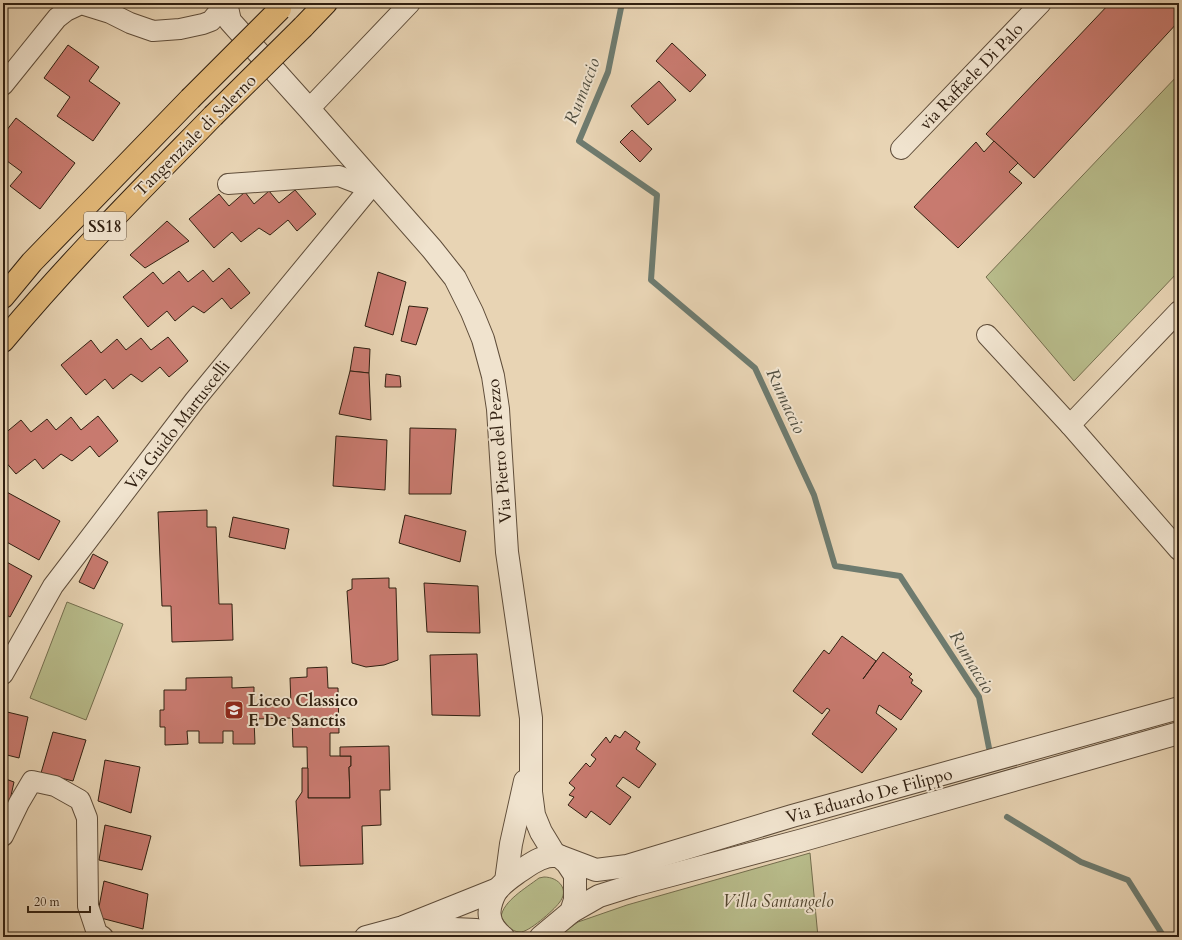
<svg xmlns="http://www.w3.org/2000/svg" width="1182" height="940" font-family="Cardo,serif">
	<rect width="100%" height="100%" fill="#e8d4b4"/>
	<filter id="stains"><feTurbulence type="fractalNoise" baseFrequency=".005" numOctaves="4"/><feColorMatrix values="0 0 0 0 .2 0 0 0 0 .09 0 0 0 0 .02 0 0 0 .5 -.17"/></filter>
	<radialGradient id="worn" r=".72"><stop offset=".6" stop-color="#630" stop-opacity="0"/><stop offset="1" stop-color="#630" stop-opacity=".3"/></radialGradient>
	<g fill="#b8bc8b" stroke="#746e4e">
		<path d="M1179,74V271L1074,381L986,277Z"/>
		<path d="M67,602L123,624L86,720L30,698Z"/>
		<path d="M810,853L818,937H557L578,922L627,905Z"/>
		<path d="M544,877C559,877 570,890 559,903C554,910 528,933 520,932C511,932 506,924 501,917C503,901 526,888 539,878Z"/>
	</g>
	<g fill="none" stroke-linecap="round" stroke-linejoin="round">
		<g stroke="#6e7b6f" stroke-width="6">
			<path d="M622,3L608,72L579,141L657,195L651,280L755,368L814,495L835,566L900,576L979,697L989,748"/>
			<path d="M1007,817L1081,862L1128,880L1164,937"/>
		</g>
	</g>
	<g fill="#c87a6f" stroke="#312011">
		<path d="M1110,3H1179V21L1034,178L986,134Z"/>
		<path d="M672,43L706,75L690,92L656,61Z"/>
		<path d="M68,45L99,67L89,81L120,103L93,141L57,116L70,97L44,78Z"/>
		<path d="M659,81L676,100L648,125L631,106Z"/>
		<path d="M16,118L75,163L40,209L10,186L22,172L3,158V135Z"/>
		<path d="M632,130L652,149L640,162L620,142Z"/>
		<path d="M994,141L1018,163L1009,172L1022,183L958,248L914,207L976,142L984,152Z"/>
		<path d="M295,190L316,214L297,231L288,220L270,235L259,228L241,242L232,232L214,248L189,219L219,194L229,206L245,192L254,204L269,191L279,203Z"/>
		<path d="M167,221L189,241L145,268L130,255Z"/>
		<path d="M229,268L250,293L231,309L222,298L204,313L193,306L175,321L167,311L148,327L123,297L153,272L163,284L179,271L188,282L203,270L213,282Z"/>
		<path d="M378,272L406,282L393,335L365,326Z"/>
		<path d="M409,306L428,308L416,345L401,341Z"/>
		<path d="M168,337L188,361L169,377L160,367L142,382L131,374L113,389L105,379L86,395L61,365L91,340L101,353L117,339L126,350L141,338L151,350Z"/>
		<path d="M354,347L370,349L369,373L350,371Z"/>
		<path d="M350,371L369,373L371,420L339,414Z"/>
		<path d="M386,374L400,376L401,387H385Z"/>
		<path d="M98,416L118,441L99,457L90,446L72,461L61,454L43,469L35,459L16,474L3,459V435L21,420L31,432L47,419L56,430L71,417L81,430Z"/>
		<path d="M410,428L456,429L451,494H409Z"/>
		<path d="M336,436L387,440L385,490L333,486Z"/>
		<path d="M3,490L60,521L39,560L3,540Z"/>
		<path d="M207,510V527H216L219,604H232L233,640L172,642L171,606H162L158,512Z"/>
		<path d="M405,515L466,531L460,562L399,543Z"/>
		<path d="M233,517L289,529L285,549L229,537Z"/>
		<path d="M93,554L108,562L94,589L79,582Z"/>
		<path d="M3,560L32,576L10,617L3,613Z"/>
		<path d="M389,578V588H396L398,660L384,665L366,667L352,663L347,591L352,589V579Z"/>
		<path d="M424,583L478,586L480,633L427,632Z"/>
		<path d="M842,636L876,661L863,679L883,652L912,674L909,677L913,680L911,683L922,691L901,720L879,705L876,713L897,729L862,773L812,734L830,710L827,708L822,714L793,691L824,650L829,654Z"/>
		<path d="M477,654L480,716L432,715L430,655Z"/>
		<path d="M327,667L328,688H338L339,733H330V756H351V766L349,767L350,798H308L307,747H293L292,718L254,719L255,744H233V731H223V743H199V731H187L188,744L165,745V727H160V710H164V690H186V678L232,677V688L254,687V706L291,705L290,678L307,677V668Z"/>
		<path d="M3,711L28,717L19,758L3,754Z"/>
		<path d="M625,731L640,742L636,749L656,764L639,788L623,777L616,786L631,797L610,825L591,811L586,818L568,805L574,797L569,795L575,788L569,783L586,763L590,767L596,759L591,755L606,737L610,743L615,735L620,738Z"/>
		<path d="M53,732L86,740L73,781L41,773Z"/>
		<path d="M389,746L390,790H380L381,825L362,826L363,864L300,866L296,801L302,792V768H308V798H350L349,767L351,766V756H340V747Z"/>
		<path d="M105,760L140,767L131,813L98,801Z"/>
		<path d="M3,778L14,782L7,814L3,813Z"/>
		<path d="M105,825L151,836L142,870L99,860Z"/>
		<path d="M104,881L148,894L143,929L97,917Z"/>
	</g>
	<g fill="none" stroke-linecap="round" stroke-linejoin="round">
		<defs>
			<g id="minor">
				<path d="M3,85L57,18L66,11L81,4L110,13L130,23L153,31L180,29L203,24L211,21L226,3"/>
				<path d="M309,109L410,3"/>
				<path d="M901,149L1041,3"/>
				<path d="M228,184L339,176L370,188"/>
				<path d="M987,335L1070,425L1179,550"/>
				<path d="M1070,425L1179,311"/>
				<path d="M3,674L53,586L195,400L374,183"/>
				<path d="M3,836L19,803L32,781L55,786L80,800L87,818L88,906L97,933L103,937"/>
			</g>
			<g id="tertiary">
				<path d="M226,3L230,21L309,109L432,249L455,278L472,312L483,339L493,376L498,409L507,552L531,718V792L534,815L541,832L555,855"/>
				<path d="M559,856L596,870L627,866L792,816L1179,708"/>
				<path d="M506,881L511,844L525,781"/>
				<path d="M571,912L599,896L634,885L803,840L1179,733"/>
				<path d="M410,927L476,930L482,933L484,937"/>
				<path d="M366,937L403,927L498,889"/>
				<path d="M503,937C497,932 491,925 490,917C488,909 493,894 499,888C505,881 513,876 520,871C532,863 544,854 559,856L567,863L575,875V900L571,912L541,937"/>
			</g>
			<g id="trunk">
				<path d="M303,27L326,3"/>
				<path d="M3,297L32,262L190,99"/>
				<path d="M3,341C69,262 141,190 213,116"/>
			</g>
		</defs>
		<use href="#minor" stroke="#5f4d3a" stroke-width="22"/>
		<use href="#tertiary" stroke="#5f4d3a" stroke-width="24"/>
		<use href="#trunk" stroke="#312011" stroke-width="24"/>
		<use href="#minor" stroke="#f0e3ce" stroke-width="20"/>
		<use href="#tertiary" stroke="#f0e3ce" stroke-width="22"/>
		<use href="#trunk" stroke="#e4ba7a" stroke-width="22"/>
		<defs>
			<g id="trunk-bridge">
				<path d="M190,99L280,9"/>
				<path d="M213,116L303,27"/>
			</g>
		</defs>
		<use href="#trunk-bridge" stroke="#312011" stroke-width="24" stroke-linecap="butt"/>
		<use href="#trunk-bridge" stroke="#e4ba7a" stroke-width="22"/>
	</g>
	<defs>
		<symbol id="school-square" viewBox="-11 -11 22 22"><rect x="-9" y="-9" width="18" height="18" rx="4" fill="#8f2418" stroke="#f0e3ce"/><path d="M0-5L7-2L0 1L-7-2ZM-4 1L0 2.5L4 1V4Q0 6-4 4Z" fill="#fff"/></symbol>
	</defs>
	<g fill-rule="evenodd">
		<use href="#school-square" x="223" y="699" width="22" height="22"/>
	</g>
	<g text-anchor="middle" stroke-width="4" stroke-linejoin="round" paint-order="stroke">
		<rect fill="#f0e3ce" stroke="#6a5a4a" stroke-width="1" x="84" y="212" width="42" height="28" rx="3"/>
		<g font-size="16" font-weight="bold" fill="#312011">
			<text x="105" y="232">SS18</text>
		</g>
		<g font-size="17" fill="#312011" stroke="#f0e3ce">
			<text transform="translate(971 76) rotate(-46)" y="6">via Raffaele Di Palo</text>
			<text transform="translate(195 135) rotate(-45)" y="6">Tangenziale di Salerno</text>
			<text transform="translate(177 425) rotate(-52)" y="6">Via Guido Martuscelli</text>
			<text transform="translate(499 451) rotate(-95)" y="6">Via Pietro del Pezzo</text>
			<text transform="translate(869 795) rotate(-15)" y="6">Via Eduardo De Filippo</text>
		</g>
		<g font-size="17" font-weight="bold" fill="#312011" stroke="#f0e3ce" text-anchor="start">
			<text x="248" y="706">Liceo Classico<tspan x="248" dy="20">F. De Sanctis</tspan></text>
		</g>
		<g font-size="17" font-style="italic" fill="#534730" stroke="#f0e3ce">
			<text x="778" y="907">Villa Santangelo</text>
		</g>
		<g font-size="18" font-style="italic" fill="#504e40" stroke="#f0e3ce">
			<text transform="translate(582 91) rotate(-69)" y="6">Rumaccio</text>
			<text transform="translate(786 401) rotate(65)" y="6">Rumaccio</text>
			<text transform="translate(972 662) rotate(59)" y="6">Rumaccio</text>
		</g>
	</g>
	<rect width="1182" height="940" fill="none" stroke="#e8d4b4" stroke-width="16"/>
	<rect x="4" y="4" width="1174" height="932" fill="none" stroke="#312011" stroke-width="2"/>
	<rect x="8" y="8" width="1166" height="924" fill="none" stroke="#312011"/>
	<path d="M28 906v6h62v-6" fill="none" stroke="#312011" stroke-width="2"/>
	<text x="34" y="906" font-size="12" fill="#312011" stroke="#f0e3ce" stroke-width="3" paint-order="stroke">20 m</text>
	<rect width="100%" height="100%" filter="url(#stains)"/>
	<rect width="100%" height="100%" fill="url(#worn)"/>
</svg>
